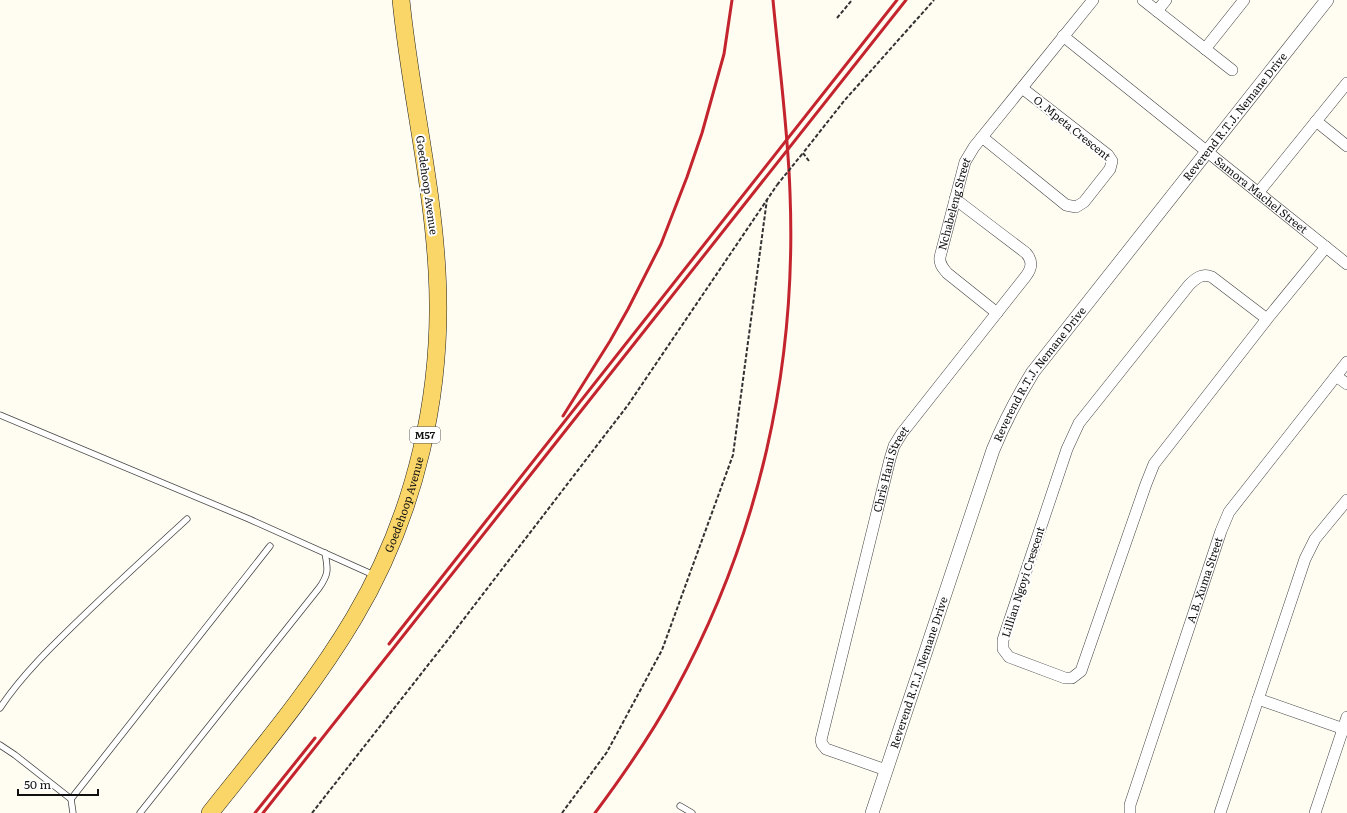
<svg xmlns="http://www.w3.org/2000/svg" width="1347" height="813" font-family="Literata,serif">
	<rect width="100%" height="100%" fill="#fffcf2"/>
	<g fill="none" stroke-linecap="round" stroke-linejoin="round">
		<defs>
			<g id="service">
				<path d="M0,415L249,519L376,576"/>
				<path d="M0,708C22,675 51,647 80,619C115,585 151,552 187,519"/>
				<path d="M0,745L15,755L71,799L73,813"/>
				<path d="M71,799L270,546"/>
				<path d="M680,806L692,813"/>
				<path d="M140,813L319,588C329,574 328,569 325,553"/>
			</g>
			<g id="minor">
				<path d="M1143,0L1232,70"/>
				<path d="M1157,11L1166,0"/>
				<path id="s1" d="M1063,36L1347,264"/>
				<path d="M1205,49L1244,0"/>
				<path d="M1316,121L1347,146"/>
				<path d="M982,137L1066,205L1076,207L1084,202L1110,169L1112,161L1108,155L1022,88"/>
				<path d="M1258,193L1347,83"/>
				<path id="s2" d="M997,313L947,273C943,268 939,264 940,257L965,162L974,147L1093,0"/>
				<path d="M1267,319L1212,277C1202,273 1196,278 1189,285L1079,423L1067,449L1003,640V649L1009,657L1065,678H1072L1081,671L1146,484L1154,464L1267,319L1326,247"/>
				<path d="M1336,376L1347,384"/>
				<path d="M1258,699L1347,730"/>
				<path id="s3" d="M886,770L826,749L822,744L821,740L890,459L894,446L902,433L1026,276C1032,268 1033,261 1026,253L955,199"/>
				<path id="s4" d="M1130,813V805L1221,531L1229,512L1347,362"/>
				<path d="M1220,813L1305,559L1315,539L1347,500"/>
				<path d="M1315,813L1347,717"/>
			</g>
			<g id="tertiary">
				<path id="s5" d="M872,813L993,450C1004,423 1017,398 1033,372L1327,0"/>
			</g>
			<g id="primary">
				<path id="s6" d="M210,813C260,750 313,687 354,618C416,514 444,391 437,271C432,180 410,91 401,0"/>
			</g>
		</defs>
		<use href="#service" stroke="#434343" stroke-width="7"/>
		<use href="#minor" stroke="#434343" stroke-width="12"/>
		<use href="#tertiary" stroke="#434343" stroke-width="14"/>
		<use href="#primary" stroke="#212121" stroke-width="18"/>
		<g stroke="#323232" stroke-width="2" stroke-dasharray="4 2" stroke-linecap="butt">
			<path d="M837,18L852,0"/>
			<path d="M809,161L803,153L844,101L934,0"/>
			<path d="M312,813L450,637L628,405L777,185"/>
			<path d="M562,813L607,752L662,650L733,455L767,199"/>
		</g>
		<use href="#service" stroke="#fff" stroke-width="5.5"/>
		<use href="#minor" stroke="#fff" stroke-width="11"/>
		<use href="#tertiary" stroke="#fff" stroke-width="13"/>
		<use href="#primary" stroke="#fad567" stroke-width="17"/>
		<g stroke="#c3242d" stroke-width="3">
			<path d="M563,416L610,341L628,309L661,244L687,177L702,133L724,54L732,0"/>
			<path d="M389,644L897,0"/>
			<path d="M255,813L315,738"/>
			<path d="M263,813L906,0"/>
			<path d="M595,813C624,774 652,734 675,691C759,537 797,368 790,193C788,129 779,64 773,0"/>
		</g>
		<path stroke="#323232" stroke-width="2" stroke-dasharray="4 2" stroke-linecap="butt" d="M777,185L803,153"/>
	</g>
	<g text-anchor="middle" stroke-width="4" stroke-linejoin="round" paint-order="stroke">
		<rect fill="#fff" stroke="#585858" stroke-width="1" x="410" y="427" width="30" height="16" rx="3"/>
		<g font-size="10" font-weight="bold" fill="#101010">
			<text x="425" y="439">M57</text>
		</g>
		<g font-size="11" fill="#101010" stroke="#fff">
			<text dy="4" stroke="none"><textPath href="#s5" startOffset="796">Reverend R.T.J. Nemane Drive</textPath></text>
			<text transform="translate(1072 128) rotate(39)" y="4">O. Mpeta Crescent</text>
			<text transform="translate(427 185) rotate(82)" y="4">Goedehoop Avenue</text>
			<text dy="4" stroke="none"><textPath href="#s1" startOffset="254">Samora Machel Street</textPath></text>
			<text dy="4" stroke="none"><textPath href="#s2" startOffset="137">Nchabeleng Street</textPath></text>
			<text dy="4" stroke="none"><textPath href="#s5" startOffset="472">Reverend R.T.J. Nemane Drive</textPath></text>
			<text dy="4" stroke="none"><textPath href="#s3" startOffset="354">Chris Hani Street</textPath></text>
			<text dy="4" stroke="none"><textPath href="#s6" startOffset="367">Goedehoop Avenue</textPath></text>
			<text dy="4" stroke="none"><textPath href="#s4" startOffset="245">A.B. Xuma Street</textPath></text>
			<text transform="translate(1023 582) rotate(-72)" y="4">Lillian Ngoyi Crescent</text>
			<text dy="4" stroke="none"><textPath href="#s5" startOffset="148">Reverend R.T.J. Nemane Drive</textPath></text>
		</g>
	</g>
	<path d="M18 789v6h80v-6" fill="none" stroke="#101010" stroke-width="2"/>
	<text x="24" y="789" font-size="12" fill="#101010" stroke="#ffffff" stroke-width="3" paint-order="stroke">50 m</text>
</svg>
